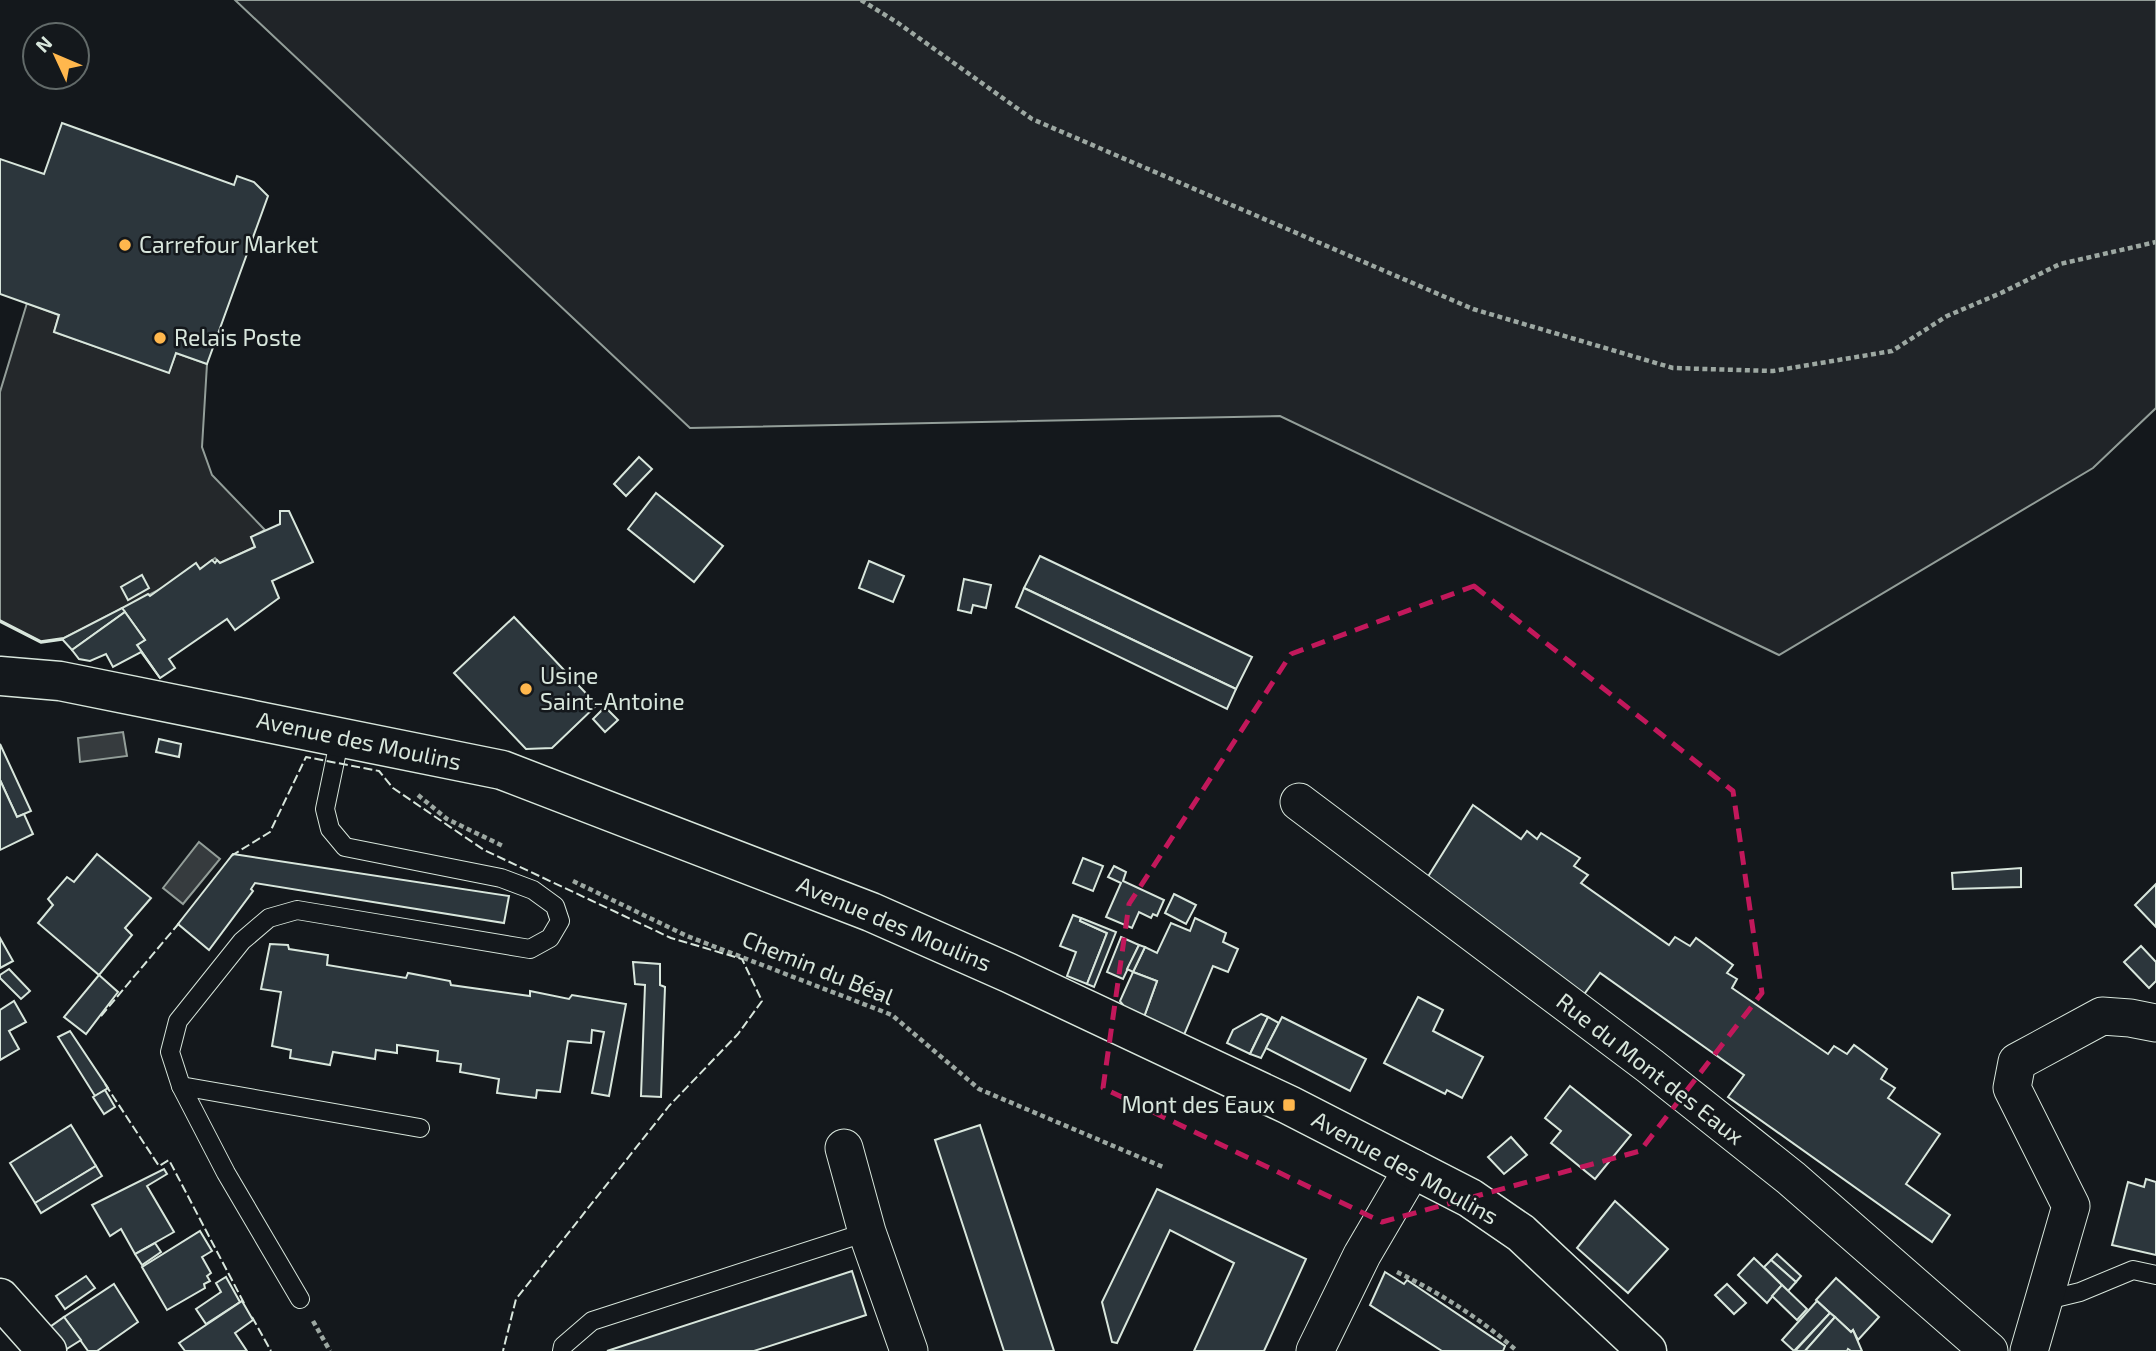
<svg xmlns="http://www.w3.org/2000/svg" width="2156" height="1351" font-family="'Exo 2',sans-serif">
	<rect width="100%" height="100%" fill="#14181c"/>
	<path fill="#202428" stroke="#939e99" stroke-width="2" d="M235,0H2156V408L2093,468L1779,655L1280,416L690,428Z"/>
	<path fill="#24282b" stroke="#939e99" stroke-width="2" d="M27,303L59,315L54,332L169,372L176,353L207,364L202,447L212,475L265,530L251,537L255,547L220,563L215,558L200,569L62,639L41,642L0,621V392Z"/>
	<g fill="#363b3e" stroke="#939e99" stroke-width="2">
		<path d="M123,732L127,756L80,762L78,738Z"/>
		<path d="M199,842L220,859L183,904L163,888Z"/>
	</g>
	<g fill="#2c363c" stroke="#d8e6dc" stroke-width="2">
		<path d="M62,123L234,185L237,176L254,182L268,196L207,364L176,353L169,373L54,332L59,315L0,294V159L44,174Z"/>
		<path d="M639,457L652,469L626,496L614,484Z"/>
		<path d="M656,493L723,546L694,582L628,529Z"/>
		<path d="M280,511H289L313,562L272,581L279,598L235,630L227,619L169,659L175,668L160,678L137,645L145,640L122,608L148,594L150,596L196,563L200,569L212,560L215,563L217,560L220,563L255,547L251,537L280,524Z"/>
		<path d="M1040,556L1252,657L1236,689L1024,588Z"/>
		<path d="M869,561L904,576L893,602L859,588Z"/>
		<path d="M142,575L149,588L128,600L121,587Z"/>
		<path d="M964,579L991,585L986,608L973,605L971,613L958,610Z"/>
		<path d="M1024,588L1236,689L1227,709L1016,607Z"/>
		<path d="M122,608L125,612L72,650L62,639Z"/>
		<path d="M125,612L145,640L137,645L160,678L141,652L113,667L106,654L90,661L79,659L72,650Z"/>
		<path d="M514,617L597,705L552,748L526,749L454,673Z"/>
		<path d="M605,707L618,720L605,732L593,719Z"/>
		<path d="M159,739L181,744L179,757L156,752Z"/>
		<path d="M0,744L31,811L17,817L0,780Z"/>
		<path d="M0,780L17,817L24,814L33,834L0,850Z"/>
		<path d="M1473,805L1521,839L1527,831L1537,839L1541,833L1580,858L1574,866L1588,875L1581,883L1669,945L1675,937L1690,946L1696,938L1733,965L1727,973L1737,979L1732,988L1828,1054L1834,1046L1847,1054L1854,1045L1887,1069L1881,1079L1895,1088L1888,1098L1940,1134L1906,1184L1950,1215L1932,1242L1728,1097L1744,1075L1600,973L1582,997L1424,883Z"/>
		<path d="M97,854L151,898L125,928L132,935L99,975L38,923L53,905L48,899L67,877L74,882Z"/>
		<path d="M233,854L509,896L504,923L255,883L251,889L253,891L209,950L178,924Z"/>
		<path d="M1083,858L1103,866L1093,891L1073,883Z"/>
		<path d="M1114,866L1126,872L1123,881L1164,900L1157,916L1153,914L1151,918L1139,912L1132,928L1106,917L1121,883L1108,877Z"/>
		<path d="M2021,868V887L1953,889L1952,873Z"/>
		<path d="M2156,884V927L2135,905Z"/>
		<path d="M1174,894L1196,905L1186,924L1165,913Z"/>
		<path d="M1073,915L1081,918L1080,921L1107,933L1087,984L1067,976L1076,952L1060,946Z"/>
		<path d="M1081,918L1116,932L1094,987L1087,984L1107,933L1080,921Z"/>
		<path d="M1195,918L1226,933L1223,942L1238,949L1228,972L1213,966L1184,1035L1144,1017L1157,981L1133,972L1145,947L1157,953L1171,923L1190,931Z"/>
		<path d="M1121,937L1139,945L1123,979L1107,972Z"/>
		<path d="M0,938L13,961L0,968Z"/>
		<path d="M270,944L288,945L289,949L328,955L327,965L406,978L408,973L450,981L451,985L530,996V991L569,999L572,995L626,1004L609,1096L592,1093L604,1032L592,1030L591,1043L568,1041L560,1092L537,1090L536,1098L497,1093L499,1079L460,1072L461,1064L437,1061L438,1051L397,1045V1053L376,1050L375,1059L333,1052L330,1065L290,1058L291,1050L272,1046L281,992L261,989Z"/>
		<path d="M1139,945L1145,947L1133,972L1127,969Z"/>
		<path d="M2141,946L2156,962V981L2149,988L2124,962Z"/>
		<path d="M633,962L660,964V985L665,987L661,1097L641,1096L645,985L635,984Z"/>
		<path d="M9,969L30,991L21,999L0,978V975Z"/>
		<path d="M1133,972L1157,981L1144,1017L1128,1011L1120,1001Z"/>
		<path d="M99,975L118,992L86,1034L64,1017Z"/>
		<path d="M1418,997L1443,1010L1433,1031L1483,1057L1462,1098L1447,1090L1445,1094L1384,1063Z"/>
		<path d="M14,1001L26,1022L9,1031L19,1049L0,1060V1010Z"/>
		<path d="M1261,1014L1268,1017L1250,1054L1227,1043L1233,1030Z"/>
		<path d="M1268,1017L1279,1023L1261,1058L1250,1054Z"/>
		<path d="M1282,1017L1366,1059L1350,1091L1266,1048Z"/>
		<path d="M70,1031L108,1088L95,1096L58,1037Z"/>
		<path d="M1570,1086L1631,1135L1595,1179L1551,1143L1561,1131L1545,1118Z"/>
		<path d="M105,1090L115,1107L104,1114L93,1097Z"/>
		<path d="M71,1125L96,1166L35,1203L10,1163Z"/>
		<path d="M980,1125L1054,1351H1004L935,1140Z"/>
		<path d="M1511,1137L1527,1155L1504,1174L1488,1157Z"/>
		<path d="M96,1166L102,1176L41,1213L35,1203Z"/>
		<path d="M164,1169L167,1174L147,1186L174,1232L135,1254L121,1229L110,1236L92,1205Z"/>
		<path d="M2146,1179L2156,1182V1255L2112,1245L2128,1182L2144,1187Z"/>
		<path d="M1157,1189L1306,1259L1264,1351H1194L1234,1263L1170,1230L1117,1343L1112,1342L1102,1302Z"/>
		<path d="M1615,1201L1668,1249L1628,1293L1577,1248Z"/>
		<path d="M200,1231L212,1251L202,1257L211,1273L207,1276L210,1281L204,1284L205,1288L167,1310L142,1267Z"/>
		<path d="M155,1243L161,1252L142,1265L135,1254Z"/>
		<path d="M1777,1254L1801,1276L1796,1282L1771,1260Z"/>
		<path d="M1754,1258L1782,1285L1767,1303L1738,1275Z"/>
		<path d="M1771,1260L1796,1282L1788,1291L1764,1267Z"/>
		<path d="M852,1271L866,1315L754,1351H607Z"/>
		<path d="M1385,1272L1404,1284L1407,1280L1505,1346L1503,1351H1442L1370,1305Z"/>
		<path d="M86,1276L95,1288L65,1309L56,1296Z"/>
		<path d="M226,1277L240,1302L206,1324L196,1309L221,1292L216,1283Z"/>
		<path d="M1836,1278L1879,1317L1858,1340L1853,1330L1851,1332L1816,1300Z"/>
		<path d="M114,1284L138,1322L97,1351H88L64,1317Z"/>
		<path d="M1727,1284L1746,1303L1734,1314L1715,1295Z"/>
		<path d="M1782,1285L1807,1309L1797,1320L1772,1296Z"/>
		<path d="M242,1301L253,1320L235,1333L247,1351H185L179,1343Z"/>
		<path d="M1817,1301L1830,1313L1794,1351L1782,1340Z"/>
		<path d="M1830,1313L1835,1317L1805,1351H1795Z"/>
		<path d="M64,1317L81,1340L65,1350L47,1329Z"/>
		<path d="M1835,1317L1851,1332L1853,1330L1862,1351H1851L1848,1349L1847,1351H1805Z"/>
	</g>
	<g fill="none" stroke-linecap="round" stroke-linejoin="round">
		<defs>
			<g id="lane">
				<path d="M181,1086L420,1128"/>
				<path d="M300,1299L226,1173L181,1086L170,1052L178,1021L242,941L269,918L297,910L530,949L550,938L560,921L555,906L533,890L501,878L345,847L330,829L325,809L340,737"/>
				<path d="M2043,1301L2080,1292L2133,1270L2156,1275"/>
				<path d="M562,1351L563,1346L592,1321L867,1232"/>
			</g>
			<g id="street">
				<path d="M1299,802L1650,1066L1791,1178L1989,1351"/>
				<path d="M844,1148L867,1232L909,1351"/>
				<path d="M1315,1351L1362,1255L1413,1168"/>
				<path d="M2029,1351L2071,1206L2012,1088L2017,1062L2102,1016L2130,1018L2156,1023"/>
			</g>
			<path id="secondary" d="M0,1298L47,1351"/>
			<path id="primary" d="M0,676L60,681L502,770L871,912L1009,973L1289,1105L1470,1198L1521,1233L1647,1351"/>
		</defs>
		<use href="#lane" stroke="#d8e6dc" stroke-width="20"/>
		<use href="#street" stroke="#d8e6dc" stroke-width="39"/>
		<use href="#secondary" stroke="#d8e6dc" stroke-width="41"/>
		<use href="#primary" stroke="#d8e6dc" stroke-width="41"/>
		<g stroke="#9da8a2" stroke-width="4.5" stroke-dasharray="5 3.5" stroke-linecap="butt">
			<path d="M861,0L898,23L1032,119L1473,309L1673,368L1773,371L1892,351L1947,316L2001,293L2060,264L2156,242"/>
			<path d="M418,795L447,819L503,846"/>
			<path d="M573,881L687,936L892,1015L979,1089L1163,1167"/>
			<path d="M1397,1272C1440,1293 1481,1319 1517,1351"/>
			<path d="M313,1321L330,1351"/>
		</g>
		<use href="#lane" stroke="#14181c" stroke-width="18"/>
		<use href="#street" stroke="#14181c" stroke-width="37"/>
		<use href="#secondary" stroke="#14181c" stroke-width="38"/>
		<use href="#primary" stroke="#14181c" stroke-width="38"/>
		<g stroke="#d8e6dc" stroke-width="2" stroke-dasharray="9 3.5" stroke-linecap="butt">
			<path d="M231,856L270,832L306,757L379,771L393,788L484,850L671,938L742,959L762,1001L738,1034L669,1106L516,1299L503,1351"/>
			<path d="M101,1016L180,922"/>
			<path d="M105,1084L159,1166L169,1160L245,1305"/>
			<path d="M252,1317L271,1351"/>
		</g>
		<path stroke="#d8e6dc" stroke-width="3.5" d="M0,621L41,642L62,639"/>
	</g>
	<path fill="none" stroke="#c2185b" stroke-width="5" stroke-dasharray="14 9" stroke-linejoin="round" d="M1474,586L1733,791L1762,993L1640,1151L1382,1222L1103,1088L1129,904L1291,654Z"/>
	<g fill="#ffb74d" stroke="#14181c" stroke-width="2.5">
		<circle cx="125" cy="245" r="7"/>
		<circle cx="160" cy="338" r="7"/>
		<circle cx="526" cy="689" r="7"/>
		<rect x="1282" y="1098" width="14" height="14" rx="3.5"/>
	</g>
	<g text-anchor="middle" stroke-width="5" stroke-linejoin="round" paint-order="stroke">
		<g font-size="23" fill="#d8e6dc" stroke="#14181c" text-anchor="start">
			<text x="139" y="253">Carrefour Market</text>
			<text x="174" y="346">Relais Poste</text>
			<text x="540" y="684">Usine<tspan x="540" dy="26">Saint-Antoine</tspan></text>
			<text x="1275" y="1113" text-anchor="end">Mont des Eaux</text>
		</g>
		<g font-size="23" fill="#d8e6dc" stroke="#14181c">
			<text transform="translate(359 741) rotate(12)" y="8">Avenue des Moulins</text>
			<text transform="translate(894 924) rotate(23)" y="8">Avenue des Moulins</text>
			<text transform="translate(818 968) rotate(22)" y="8">Chemin du Béal</text>
			<text transform="translate(1650 1069) rotate(38)" y="8">Rue du Mont des Eaux</text>
			<text transform="translate(1405 1168) rotate(29)" y="8">Avenue des Moulins</text>
		</g>
	</g>
	<g transform="translate(56 56) rotate(314)"><circle r="33" fill="#14181c" stroke="#626a69" stroke-width="2"/>
	<path d="M0-5L12 26L0 18L-12 26Z" fill="#ffb74d"/>
	<text y="-10" font-size="19" font-weight="bold" text-anchor="middle" fill="#d8e6dc">N</text>
	</g>
</svg>
